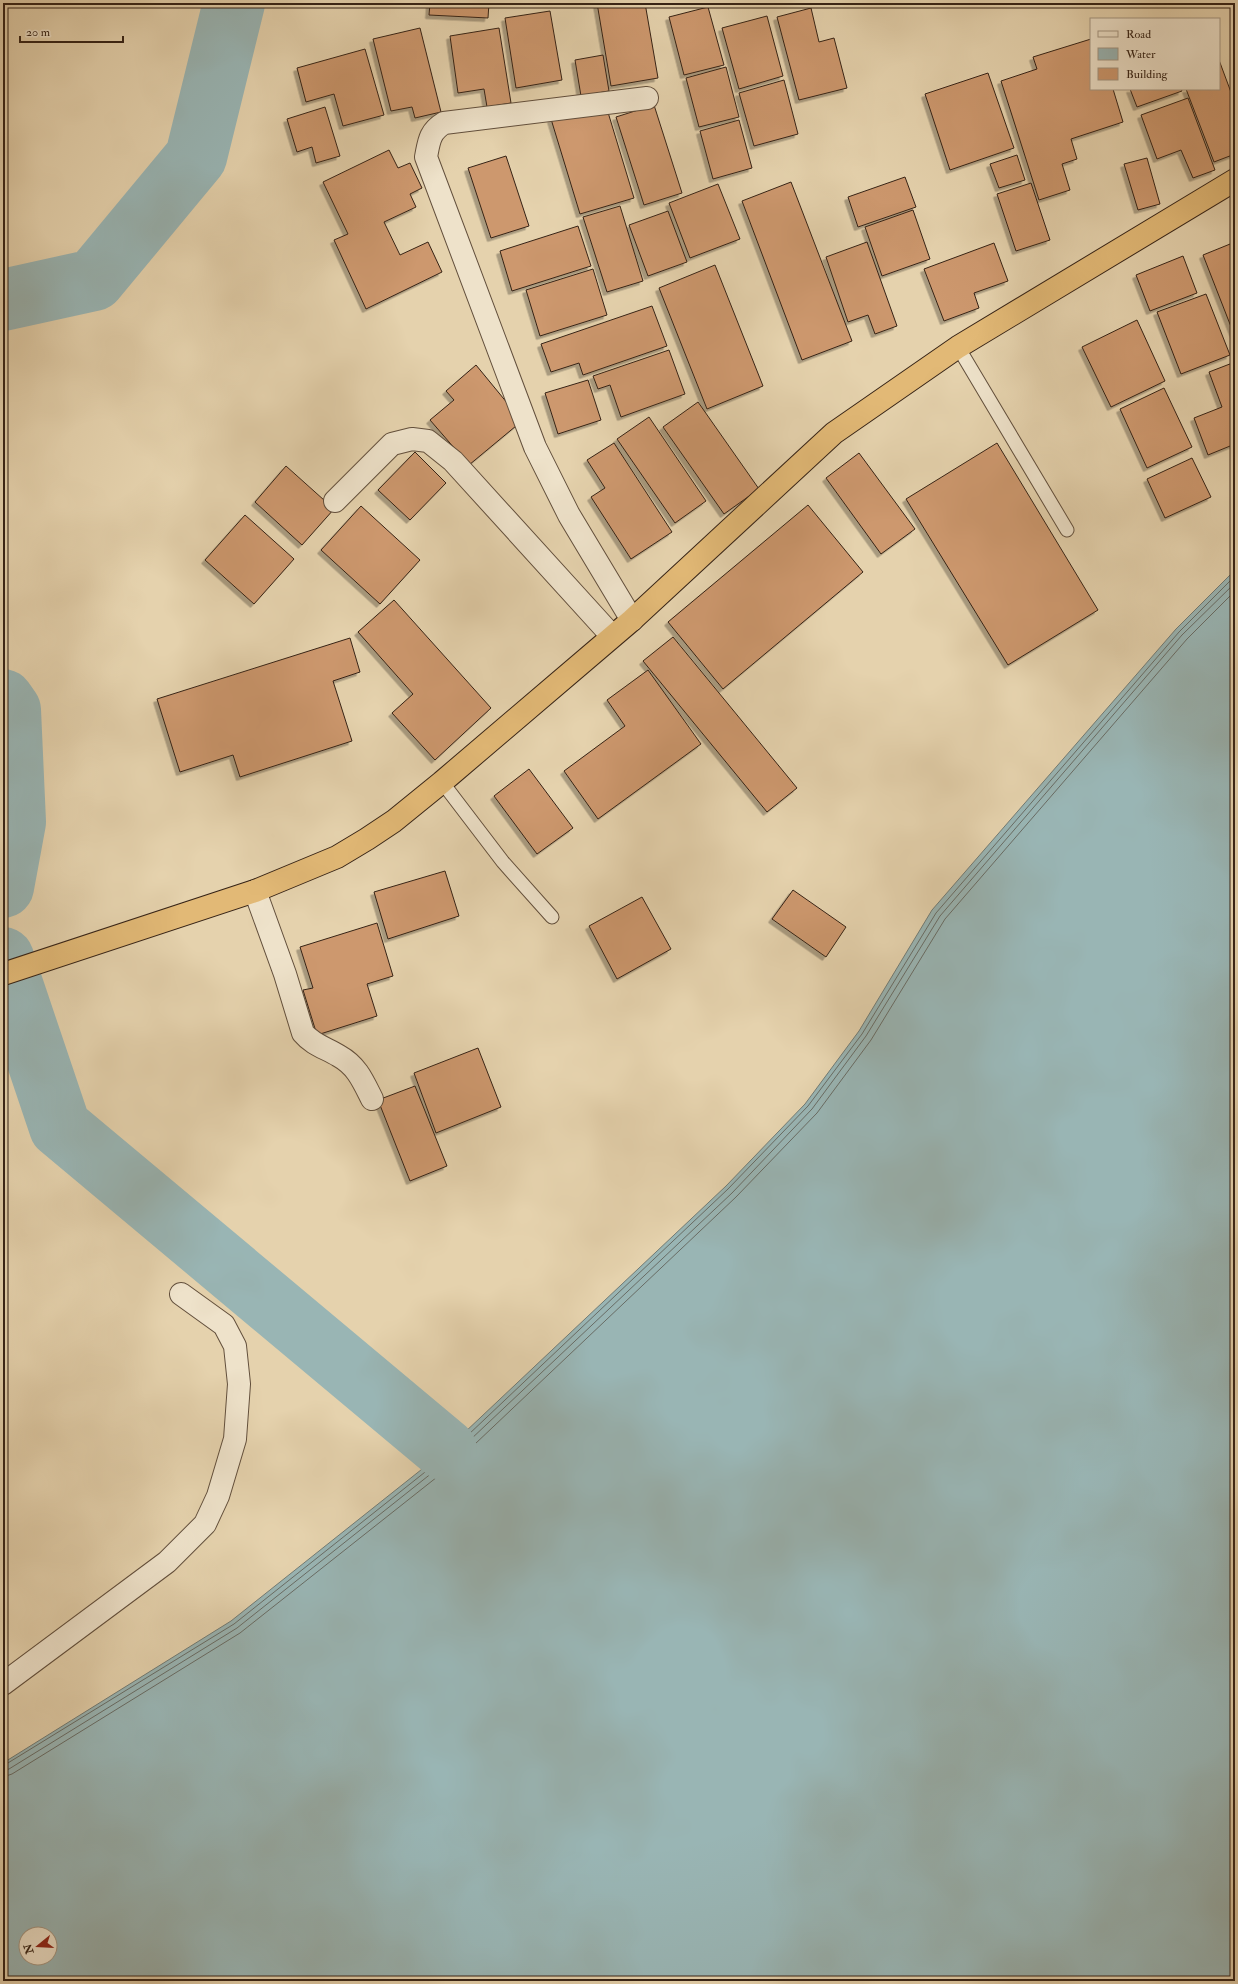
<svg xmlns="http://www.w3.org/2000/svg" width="1238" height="1984" font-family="'IM FELL Double Pica',serif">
	<defs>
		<filter id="shadow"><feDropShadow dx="-3.5" dy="3.5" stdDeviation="0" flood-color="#0004"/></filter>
	</defs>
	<rect width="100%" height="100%" fill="#e5d2ad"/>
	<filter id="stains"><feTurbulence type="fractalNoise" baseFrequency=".005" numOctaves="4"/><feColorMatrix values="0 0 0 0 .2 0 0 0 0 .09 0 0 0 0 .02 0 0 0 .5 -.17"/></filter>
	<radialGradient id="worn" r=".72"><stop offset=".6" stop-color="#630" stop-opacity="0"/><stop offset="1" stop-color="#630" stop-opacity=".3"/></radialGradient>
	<path fill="#99b5b4" stroke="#717b75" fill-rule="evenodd" d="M1235,570V1981H3V1763L231,1621L446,1450L726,1186L805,1104L859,1031L932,910L1176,629ZM26,1934H50V1958H26Z"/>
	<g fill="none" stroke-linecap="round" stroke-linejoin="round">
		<g stroke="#686c65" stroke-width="1">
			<path d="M3,1766L234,1624L449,1453L728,1189L808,1106L862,1034L936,913L1179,632L1235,576"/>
			<path d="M3,1771L9,1769L237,1628L452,1457L732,1193L812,1109L866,1036L940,916L1182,635L1235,583"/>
			<path d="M3,1777L12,1774L240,1633L456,1462L736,1197L817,1113L871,1040L945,919L1187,639L1235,591"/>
		</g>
		<g stroke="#99b5b4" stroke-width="62">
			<path d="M3,300L94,280L196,157L234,3"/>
			<path d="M3,700L10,710L15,822L3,887"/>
			<path d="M3,958L60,1127L446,1450"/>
		</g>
	</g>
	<g fill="#cd986e" stroke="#362316" filter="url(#shadow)">
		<path d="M430,3H489L488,18L429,15Z"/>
		<path d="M597,3H645L658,78L611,86Z"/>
		<path d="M708,7L724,65L684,75L669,17Z"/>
		<path d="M811,8L819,42L834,38L847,88L799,100L777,17Z"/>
		<path d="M550,11L562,80L516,88L505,18Z"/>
		<path d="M767,16L783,76L739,89L722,28Z"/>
		<path d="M420,28L441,112L415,118L412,107L391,111L373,39Z"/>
		<path d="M499,28L511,103L487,107L484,89L458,93L450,36Z"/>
		<path d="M1091,39V89H1113L1123,122L1071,139L1077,159L1062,164L1070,190L1039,200L1001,81L1037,69L1033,57Z"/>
		<path d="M365,49L384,115L343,126L334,94L306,102L297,68Z"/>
		<path d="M603,55L609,91L581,96L575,60Z"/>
		<path d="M1219,60L1235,103V154L1214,162L1186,89H1219Z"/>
		<path d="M726,67L739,117L699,127L686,78Z"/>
		<path d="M988,73L1014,148L950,170L925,94Z"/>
		<path d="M784,80L798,134L754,146L739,93Z"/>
		<path d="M1130,89H1181L1182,91L1137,107Z"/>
		<path d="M1188,98L1215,170L1193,178L1181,150L1157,159L1141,115Z"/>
		<path d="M654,105L682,193L644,205L616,117Z"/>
		<path d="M325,107L340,156L316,163L312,147L297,152L287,119Z"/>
		<path d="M607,109L634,198L580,214L551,119Z"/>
		<path d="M739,120L752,168L713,179L700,131Z"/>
		<path d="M389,150L398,168L410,163L422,188L410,194L416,207L384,222L400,255L428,242L442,272L366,309L334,240L348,234L323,182Z"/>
		<path d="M1017,155L1025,180L999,188L990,164Z"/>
		<path d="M506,156L529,226L491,238L468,168Z"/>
		<path d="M1147,158L1160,204L1138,210L1124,164Z"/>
		<path d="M905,177L916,207L858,227L848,197Z"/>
		<path d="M791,182L852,341L802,360L742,201Z"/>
		<path d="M1031,183L1050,240L1016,251L997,194Z"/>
		<path d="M718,184L740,239L690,258L669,203Z"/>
		<path d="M620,206L643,281L607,292L583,217Z"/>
		<path d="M913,210L930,259L882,276L865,227Z"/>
		<path d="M668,211L687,262L648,276L629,225Z"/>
		<path d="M578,226L591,266L512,291L500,251Z"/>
		<path d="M867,242L897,326L875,334L868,315L848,322L826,257Z"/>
		<path d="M1235,242V337L1203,255Z"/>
		<path d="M994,243L1008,281L974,293L979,308L944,321L924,269Z"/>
		<path d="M1183,256L1197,293L1150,311L1136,275Z"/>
		<path d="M715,265L763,386L707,409L659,288Z"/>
		<path d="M593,269L607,315L540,336L526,290Z"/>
		<path d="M1206,294L1230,355L1181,374L1157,312Z"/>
		<path d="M652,306L667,346L583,375L579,363L551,372L541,344Z"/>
		<path d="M1137,320L1165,381L1111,407L1082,347Z"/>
		<path d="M669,350L685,394L621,417L610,385L598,389L593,376Z"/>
		<path d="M1235,362V444L1208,455L1194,418L1222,407L1209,372Z"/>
		<path d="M476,365L522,421L469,465L430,420L454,400L446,391Z"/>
		<path d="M588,380L601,420L558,434L545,393Z"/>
		<path d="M1164,388L1192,447L1147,468L1120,409Z"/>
		<path d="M698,402L759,489L724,514L663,427Z"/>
		<path d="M649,417L706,501L675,523L617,439Z"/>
		<path d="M614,443L672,532L631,559L591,497L605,488L587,460Z"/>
		<path d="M997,443L1098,610L1008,665L906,499Z"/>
		<path d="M415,452L446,483L410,520L378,490Z"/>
		<path d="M859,453L915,529L881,554L826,478Z"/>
		<path d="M1192,458L1211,497L1165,518L1147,479Z"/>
		<path d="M286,466L334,509L302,545L255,502Z"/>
		<path d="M808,505L863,572L723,689L668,622Z"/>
		<path d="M361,506L420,560L380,604L321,550Z"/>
		<path d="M245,515L294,559L254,604L205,560Z"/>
		<path d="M394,600L491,708L435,760L392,713L413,694L358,632Z"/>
		<path d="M673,637L797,788L767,812L643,661Z"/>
		<path d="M350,638L360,672L333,681L352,741L240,777L233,755L180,772L157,699Z"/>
		<path d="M648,670L701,744L598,819L564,771L625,726L607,700Z"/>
		<path d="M529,769L573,828L537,854L494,796Z"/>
		<path d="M445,871L459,916L388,939L374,892Z"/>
		<path d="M793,890L846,927L826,957L772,919Z"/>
		<path d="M642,897L671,949L617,979L589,926Z"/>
		<path d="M377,923L393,976L367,984L377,1016L317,1035L303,990L313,988L300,947Z"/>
		<path d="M478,1048L501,1107L436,1133L414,1073Z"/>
		<path d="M415,1086L447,1166L410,1181L378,1100Z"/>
	</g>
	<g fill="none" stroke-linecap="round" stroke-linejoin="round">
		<defs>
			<g id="lane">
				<path d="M958,347L1067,530"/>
				<path d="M442,782L503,862L552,917"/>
			</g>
			<g id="street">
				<path d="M335,501L392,444L412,439L428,441L453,461L612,636"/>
				<path d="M632,620L569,515L535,447L426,157C429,142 429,132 444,123L647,98"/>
				<path d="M255,891L285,974L303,1033C313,1045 326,1048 339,1056C357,1066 363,1081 372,1099"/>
				<path d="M3,1684L167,1562L205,1524L218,1496L235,1439L239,1384L235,1346L224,1325L181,1294"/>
			</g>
			<path id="highway" d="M3,974L255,891L337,857L367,839L394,821L442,782L632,620L834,433L958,347L1235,180"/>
		</defs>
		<use href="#lane" stroke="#624f3c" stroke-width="15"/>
		<use href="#street" stroke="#624f3c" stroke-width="24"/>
		<use href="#highway" stroke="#362316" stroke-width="24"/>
		<use href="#lane" stroke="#eee2ca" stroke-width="13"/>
		<use href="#street" stroke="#eee2ca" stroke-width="22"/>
		<use href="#highway" stroke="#e2b976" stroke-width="22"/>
	</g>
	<rect width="1238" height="1984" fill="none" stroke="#e5d2ad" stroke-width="16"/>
	<rect x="4" y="4" width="1230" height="1976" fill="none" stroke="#362316" stroke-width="2"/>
	<rect x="8" y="8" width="1222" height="1968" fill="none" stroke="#362316"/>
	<rect x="1090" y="18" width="130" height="72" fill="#eee2ca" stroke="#a49682"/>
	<rect x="1098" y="31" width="20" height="6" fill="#eee2ca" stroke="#a49682"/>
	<text x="1126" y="38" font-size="12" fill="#362316">Road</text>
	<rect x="1098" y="48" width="20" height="12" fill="#99b5b4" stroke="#a49682"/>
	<text x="1126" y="58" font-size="12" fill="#362316">Water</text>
	<rect x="1098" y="68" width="20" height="12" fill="#cd986e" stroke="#a49682"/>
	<text x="1126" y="78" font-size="12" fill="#362316">Building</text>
	<g transform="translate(38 1946) rotate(252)"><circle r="19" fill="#eee2ca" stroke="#a49682"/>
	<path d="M0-3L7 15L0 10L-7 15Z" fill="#8f2418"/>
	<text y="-6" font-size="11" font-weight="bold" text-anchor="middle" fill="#362316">N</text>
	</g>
	<path d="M20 36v6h103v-6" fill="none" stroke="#362316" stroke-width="2"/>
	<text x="26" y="36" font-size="12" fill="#362316" stroke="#eee2ca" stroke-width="3" paint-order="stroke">20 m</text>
	<rect width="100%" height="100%" filter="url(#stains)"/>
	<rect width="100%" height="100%" fill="url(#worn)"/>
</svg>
